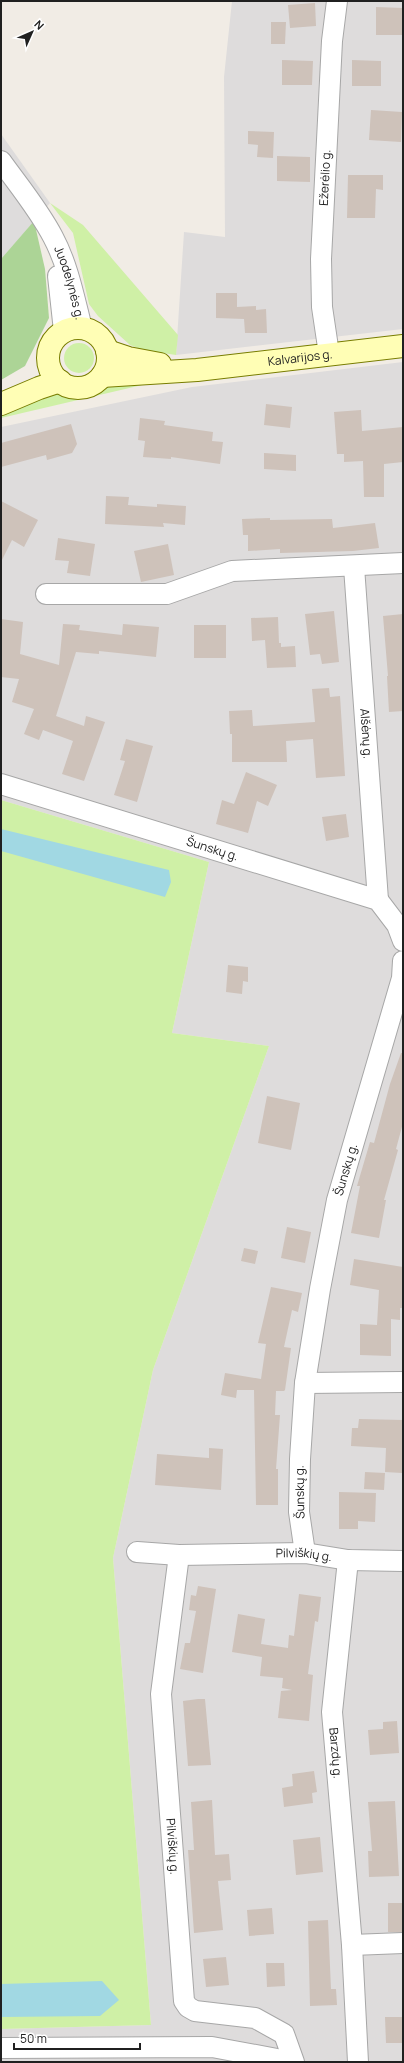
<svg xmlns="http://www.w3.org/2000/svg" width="404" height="2063" font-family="Manrope,sans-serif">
	<rect width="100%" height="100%" fill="#f1ece5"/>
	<g fill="#dedcdc">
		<path d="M232,1H403V329L176,355L184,232L225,237L224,77Z"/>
		<path d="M1,134L50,203L1,259Z"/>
		<path d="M403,362V2062H1V2029L151,2025L113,1558L153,1370L269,1046L172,1033L209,862L1,800V427L192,387Z"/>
	</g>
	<g fill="#cff0a6">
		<path d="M50,203L83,225L178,335L176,355L143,350L130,345L98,316L89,304L73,233Z"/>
		<circle cx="79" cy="358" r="15"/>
		<path d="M155,382L1,418V415L33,397L61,392L77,396L90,395L106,386Z"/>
		<path d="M1,800L209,862L172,1033L269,1046L153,1370L113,1558L151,2025L1,2029Z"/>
	</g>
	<path fill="#acd496" d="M34,221L45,269L49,318L25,366L1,380V259Z"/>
	<g fill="#a1d8e3">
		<path d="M1,829L169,870L171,882L165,897L1,851Z"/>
		<path d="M102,1981L119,2000L100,2016L1,2017V1984Z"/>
	</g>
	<g fill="#cec2ba">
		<path d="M315,3L316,26L290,28L288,5Z"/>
		<path d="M376,7L403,8V35H376Z"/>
		<path d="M271,22H286L285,44H271Z"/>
		<path d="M282,60L313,61L312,85H282Z"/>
		<path d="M352,60L381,61V86H352Z"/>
		<path d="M371,110L402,112L401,142L369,140Z"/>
		<path d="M248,131L274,132L273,158L257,157L258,145L248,144Z"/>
		<path d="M277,156L310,157V182L277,181Z"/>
		<path d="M348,175H383V190L376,189L375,218H347Z"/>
		<path d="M216,293H237V307L256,306V310L266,309L267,333H245L244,319L216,318Z"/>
		<path d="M266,404L292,407L290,428L264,425Z"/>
		<path d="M361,410L362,431L403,427V462L384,464V497H364L363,461L344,462V454H337L334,412Z"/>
		<path d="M140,418L165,421L164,425L213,432L212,441L223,442L220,464L171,457V459L143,457L145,441L138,440Z"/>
		<path d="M71,424L77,444L72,453L47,460L46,455L1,467V443Z"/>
		<path d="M264,453L296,455V471L264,469Z"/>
		<path d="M106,496L129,497L128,505L157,507V504L186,506L185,525L163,523L164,527L105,524Z"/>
		<path d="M1,501L38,520L24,547L12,540L1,562Z"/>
		<path d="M270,518V520L332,519L333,528L375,523L379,548L353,551L280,553V549L248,551V535H243L242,519Z"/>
		<path d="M58,538L95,544L90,576L67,573L69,561L55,560Z"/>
		<path d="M168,544L174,575L141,582L134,551Z"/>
		<path d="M334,611L339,662L322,664L320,654L310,655L305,614Z"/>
		<path d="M403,614V711L389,712L387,676H388L383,616Z"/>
		<path d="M278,617L279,643H281V647L295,646L296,667L267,668L265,640L252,641L251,618Z"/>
		<path d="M1,619L23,622L20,654L59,665L63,624L80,625L79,630L122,635L123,624L159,627L156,657L99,651V654L76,652L56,716L84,726L86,716L105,722L84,781L62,774L73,741L43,730L39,740L24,734L34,709L12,702L19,679L1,677Z"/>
		<rect x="194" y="625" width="32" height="33"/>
		<path d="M329,688L330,697L340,696L345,776L316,778L313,739L286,741L287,762H232V734H230L229,711L252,710L253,726L315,722L312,689Z"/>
		<path d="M126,739L153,746L137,802L114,795L125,761L120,760Z"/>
		<path d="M246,772L277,785L268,806L257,801L248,833L216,824L222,800L234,804Z"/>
		<path d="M346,814L349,837L326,841L322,817Z"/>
		<path d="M228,965L248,967V982L243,981L242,994L226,992Z"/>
		<path d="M401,1053H403V1123L396,1149L398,1150L384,1200H386L379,1238L351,1233L360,1186H357L370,1142L374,1143L390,1084Z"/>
		<path d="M267,1096L300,1103L291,1150L258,1143Z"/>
		<path d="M287,1227L311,1232L305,1263L281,1258Z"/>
		<path d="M244,1248L258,1251L255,1264L241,1261Z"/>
		<path d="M354,1259L403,1267V1308H400V1320L391,1319V1356L360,1355V1324L377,1325L379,1290L350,1285Z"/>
		<path d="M271,1287L302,1293L298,1312L292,1310L284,1347L291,1348L285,1390L284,1391H276L275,1415H280L276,1469H278V1505H256L254,1390H237L236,1398L221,1395L225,1373L261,1379L266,1344L258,1343Z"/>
		<path d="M359,1419L403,1420L402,1473L385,1472L386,1448L351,1446L352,1428H358Z"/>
		<path d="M209,1448L223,1449L221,1490L155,1485L157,1454L209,1458Z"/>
		<path d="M365,1472L385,1473L384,1490L364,1489Z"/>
		<path d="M339,1492L376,1493L375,1522L358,1521V1529H339Z"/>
		<path d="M198,1586L216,1589L203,1673L180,1669L185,1643H190L196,1611L189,1610L191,1595L196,1596Z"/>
		<path d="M299,1594L321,1597L318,1622L315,1621L308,1674L313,1675L309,1721L278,1718L281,1691L292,1690L282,1688L283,1678L260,1676L262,1657L232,1652L238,1614L265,1619L261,1644L288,1648L289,1635L294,1636Z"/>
		<path d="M198,1699H205L211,1765L188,1766L183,1701Z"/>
		<path d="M397,1721L399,1753L370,1755L368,1730L383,1729V1722Z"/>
		<path d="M314,1771L317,1792L312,1793L313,1803L284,1807L282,1788L293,1786L292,1774Z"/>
		<path d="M212,1800L215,1855L229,1854L231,1880L218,1881L223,1930L194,1933L188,1850H194L191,1802Z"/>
		<path d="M395,1801L399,1876L369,1877L368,1851H372L368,1802Z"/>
		<path d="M320,1837L323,1872L296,1875L293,1840Z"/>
		<rect x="388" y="1903" width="15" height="29"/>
		<path d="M272,1908L274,1934L249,1936L247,1910Z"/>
		<path d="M328,1920L331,1989H336L337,2005L310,2006L308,1921Z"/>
		<path d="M226,1957L229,1985L206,1987L203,1959Z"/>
		<path d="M266,1963H284L285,1986L267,1987Z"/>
		<path d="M385,2017H403V2043H386Z"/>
	</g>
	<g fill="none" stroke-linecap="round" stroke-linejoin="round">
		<defs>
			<g id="street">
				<path id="s1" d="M1,161C19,186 39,210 53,237C68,265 74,297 82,328"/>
				<path d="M58,276L64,331"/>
				<path id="s2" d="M329,354L322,307L321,259L332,41L337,1"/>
				<path id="s3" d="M354,567L378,900"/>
				<path d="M46,594H167L232,571L403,563"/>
				<path id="s4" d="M1,784L378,900L397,925L403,941"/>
				<path d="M305,1383L403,1382"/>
				<path id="s5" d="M137,1552L179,1555L305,1553L348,1560L403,1561"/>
				<path id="s6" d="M305,1553L299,1512L300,1459L305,1383L320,1289L337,1200L402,978L403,961"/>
				<path id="s7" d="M179,1555L161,1694L184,2001L188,2007L195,2011L255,2018L284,2034L294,2062"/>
				<path id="s8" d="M348,1560L332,1712L352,1945L358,2062"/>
				<path d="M352,1945L403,1943"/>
				<path d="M1,2048L212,2047L293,2062"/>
			</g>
			<g id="secondary">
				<circle cx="78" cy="358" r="30"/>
				<path d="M107,351L128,358L160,364"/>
				<path id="s9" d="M102,376L197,370L403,346"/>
				<path d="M1,404L39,388L60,381"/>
			</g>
		</defs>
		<use href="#street" stroke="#a7a7a7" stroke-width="22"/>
		<use href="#secondary" stroke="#787d00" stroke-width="24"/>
		<use href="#street" stroke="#fff" stroke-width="20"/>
		<use href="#secondary" stroke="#fffeb5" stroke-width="22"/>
	</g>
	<g text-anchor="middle" stroke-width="3.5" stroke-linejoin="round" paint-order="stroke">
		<g font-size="12" fill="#202020" stroke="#fff">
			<text dy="4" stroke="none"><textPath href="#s2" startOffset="177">Ežerėlio g.</textPath></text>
			<text dy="4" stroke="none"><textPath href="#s1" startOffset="141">Juodelynės g.</textPath></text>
			<text dy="4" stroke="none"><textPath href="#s9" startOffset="199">Kalvarijos g.</textPath></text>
			<text dy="4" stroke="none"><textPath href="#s3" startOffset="167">Alšėnų g.</textPath></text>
			<text dy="4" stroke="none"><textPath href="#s4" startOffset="221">Šunskų g.</textPath></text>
			<text dy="4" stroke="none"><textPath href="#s6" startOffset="388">Šunskų g.</textPath></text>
			<text transform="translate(300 1492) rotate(-91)" y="4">Šunskų g.</text>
			<text dy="4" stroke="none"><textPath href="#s5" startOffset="167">Pilviškių g.</textPath></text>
			<text dy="4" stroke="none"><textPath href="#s8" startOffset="194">Barzdų g.</textPath></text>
			<text dy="4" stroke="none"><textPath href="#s7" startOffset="293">Pilviškių g.</textPath></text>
		</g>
	</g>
	<rect width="404" height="2063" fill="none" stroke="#202020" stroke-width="4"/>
	<g transform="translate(32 32) rotate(45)" stroke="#ffffff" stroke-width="3" paint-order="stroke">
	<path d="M0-3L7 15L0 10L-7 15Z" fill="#202020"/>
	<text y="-6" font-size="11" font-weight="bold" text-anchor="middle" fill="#202020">N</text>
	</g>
	<path d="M14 2043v6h126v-6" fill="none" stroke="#202020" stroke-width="2"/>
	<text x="20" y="2043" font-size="12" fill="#202020" stroke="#ffffff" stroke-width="3" paint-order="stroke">50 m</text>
</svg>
